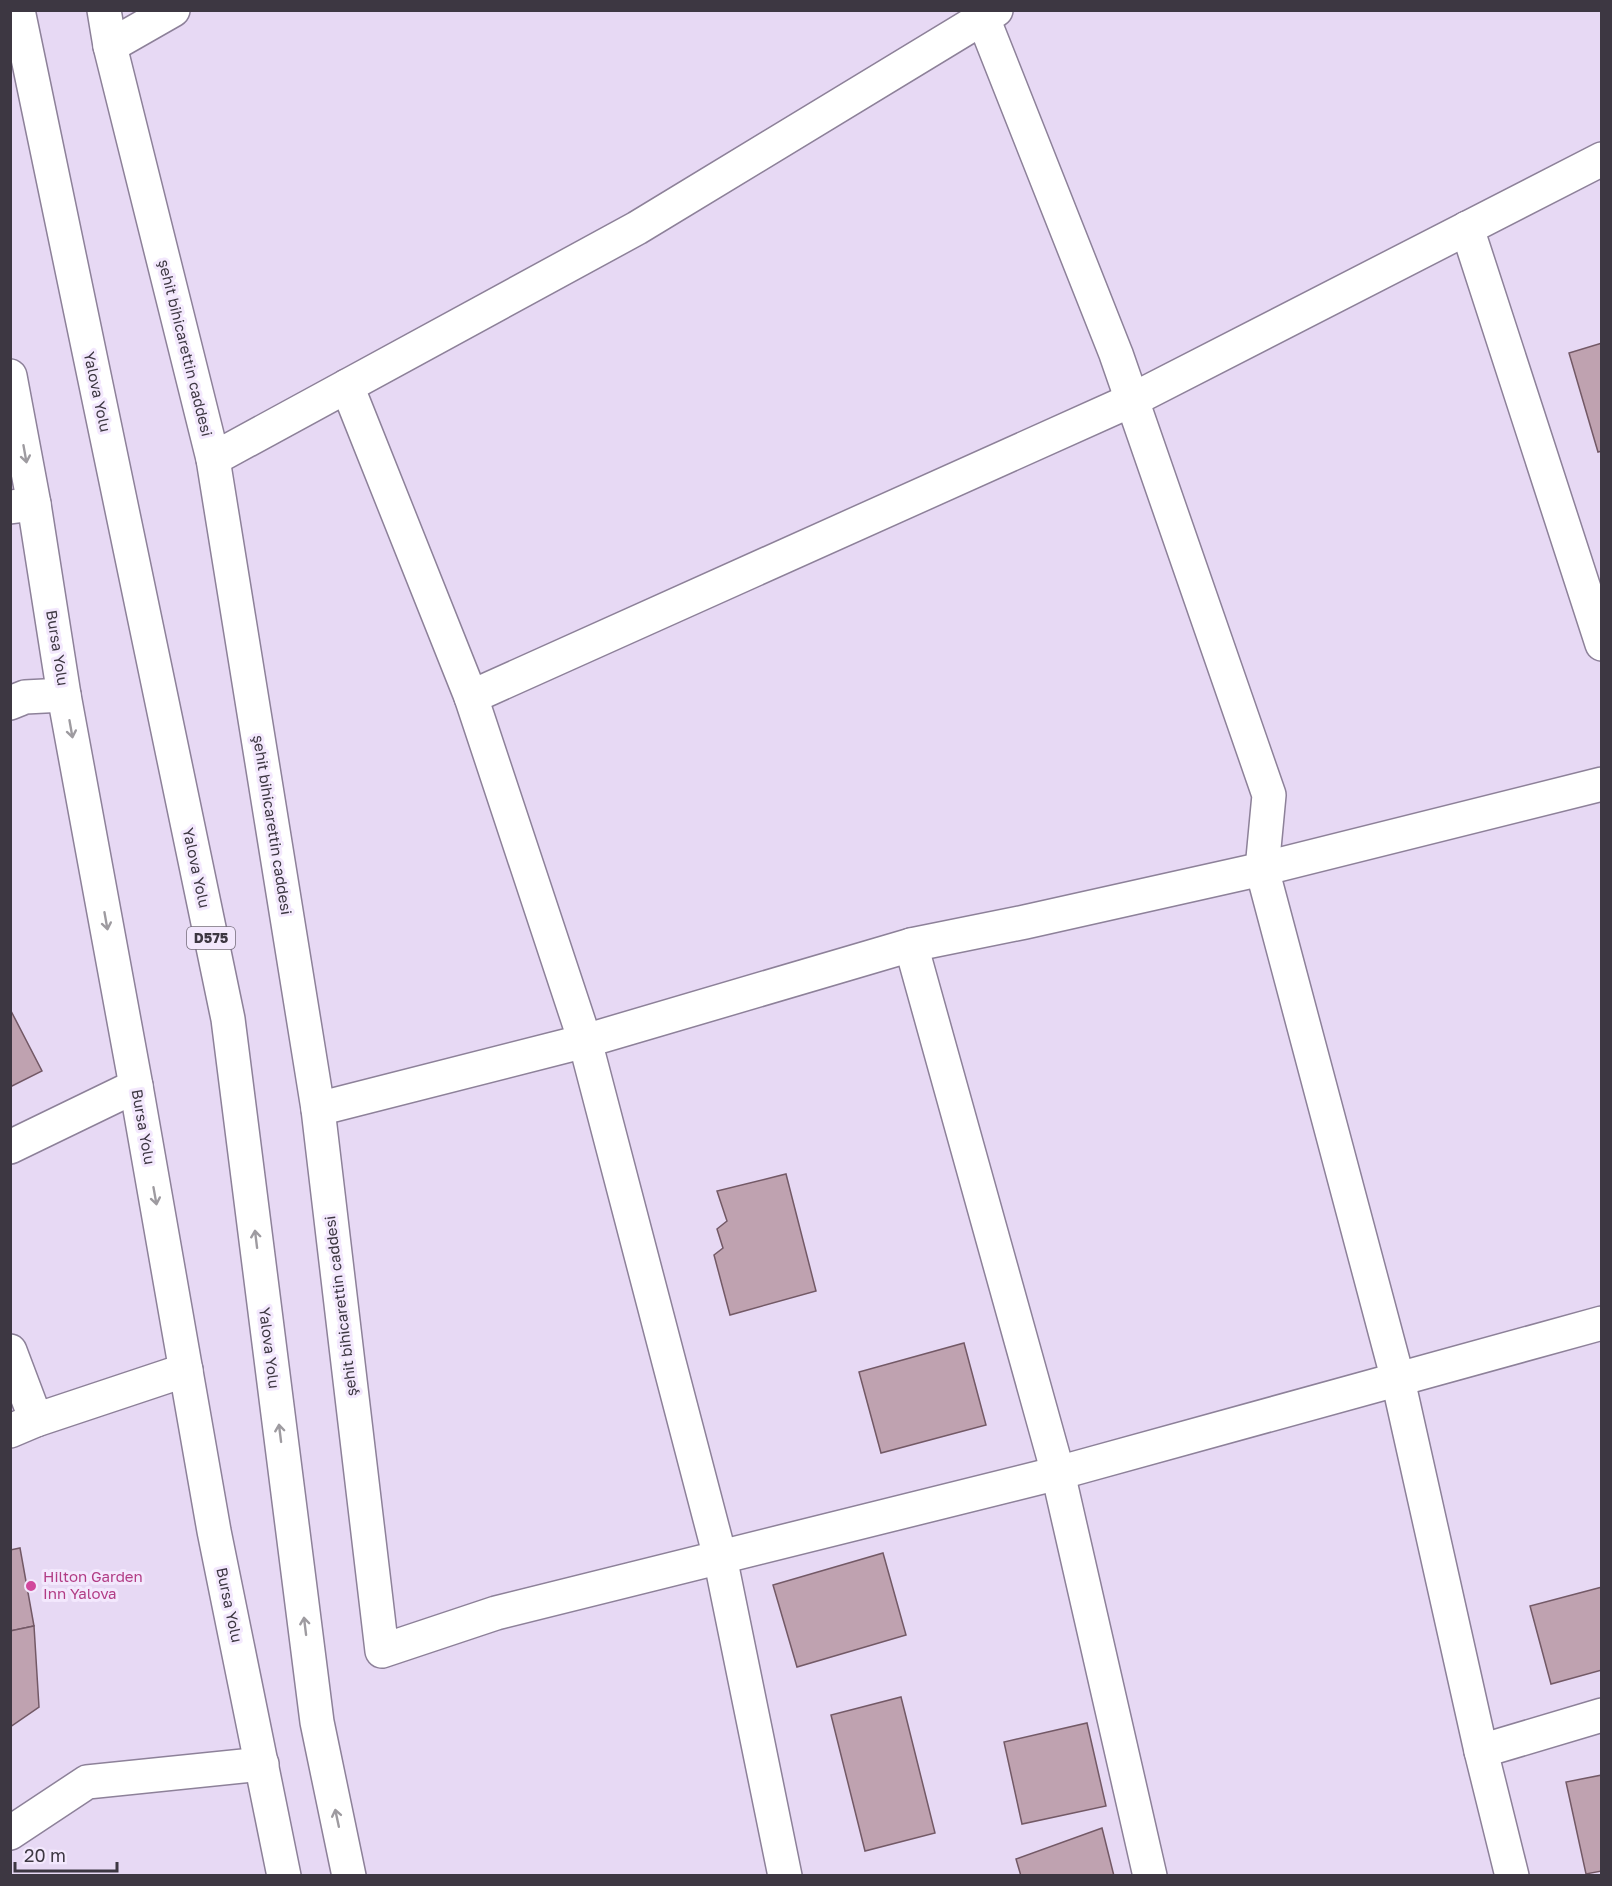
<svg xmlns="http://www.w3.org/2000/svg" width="1612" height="1886" font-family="'Golos Text',sans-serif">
	<rect width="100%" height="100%" fill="#e7d9f4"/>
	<g fill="#bfa2b0" stroke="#735966" stroke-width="1.5">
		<path d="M1602,343V451L1598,452L1569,353Z"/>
		<path d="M10,1009L42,1071L10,1087Z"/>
		<path d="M786,1174L816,1291L730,1315L714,1255L723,1248L717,1229L727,1221L717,1191Z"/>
		<path d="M964,1343L986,1425L881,1453L859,1372Z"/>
		<path d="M20,1548L34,1626L10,1631V1550Z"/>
		<path d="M883,1553L906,1635L797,1667L773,1585Z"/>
		<path d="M1602,1587V1670L1551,1684L1530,1606Z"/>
		<path d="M34,1626L39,1707L10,1727V1631Z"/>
		<path d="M901,1697L935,1833L865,1851L831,1715Z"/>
		<path d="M1087,1723L1106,1806L1022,1824L1004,1742Z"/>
		<path d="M1602,1775V1871L1586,1874L1566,1782Z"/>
		<path d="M1102,1828L1114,1876H1021L1016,1859Z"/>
	</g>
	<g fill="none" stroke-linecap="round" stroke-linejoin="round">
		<defs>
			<g id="minor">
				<path d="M104,10L110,46L213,459L318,1109L382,1651L496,1613L1058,1473L1602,1323"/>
				<path d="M983,18L1116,354L1269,795L1262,869L1398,1380L1481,1751L1512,1876"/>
				<path d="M110,46L173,10"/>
				<path d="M1467,228L1602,644"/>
				<path d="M347,386L471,697L585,1041L720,1557L785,1876"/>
				<path d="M213,459L637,228L996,10"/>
				<path d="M10,507L34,504"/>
				<path d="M471,697L1132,400L1602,159"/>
				<path d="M10,703L25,697L64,695"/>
				<path d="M911,945L1058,1473L1150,1876"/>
				<path d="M318,1109L585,1041L911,945L1025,922L1262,869L1602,784"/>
				<path d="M10,1147L136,1086"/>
				<path d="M10,1351L36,1420"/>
				<path d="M10,1431L36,1420L186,1370"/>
				<path d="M1481,1751L1602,1715"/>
				<path d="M10,1833L87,1782L262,1764"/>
			</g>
			<g id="trunk">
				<path d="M18,10L228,1019L317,1722L349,1876"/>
				<path d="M10,376L34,504L64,695L136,1086L214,1531L284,1876"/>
			</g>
		</defs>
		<use href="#minor" stroke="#8d8199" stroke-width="36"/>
		<use href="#trunk" stroke="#8d8199" stroke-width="36"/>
		<use href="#minor" stroke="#fff" stroke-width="33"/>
		<use href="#trunk" stroke="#fff" stroke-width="33"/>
	</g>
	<defs><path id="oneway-shaft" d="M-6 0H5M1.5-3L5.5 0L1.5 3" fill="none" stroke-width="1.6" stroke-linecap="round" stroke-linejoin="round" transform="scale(1.5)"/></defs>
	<g stroke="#9e9ba0">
		<use href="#oneway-shaft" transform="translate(25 454) rotate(80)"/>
		<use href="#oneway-shaft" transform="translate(71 729) rotate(80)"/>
		<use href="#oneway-shaft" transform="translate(106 921) rotate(80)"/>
		<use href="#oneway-shaft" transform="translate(155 1196) rotate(80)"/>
		<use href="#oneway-shaft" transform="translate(256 1239) rotate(-97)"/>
		<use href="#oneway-shaft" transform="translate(280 1433) rotate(-97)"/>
		<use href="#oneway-shaft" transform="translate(305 1626) rotate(-97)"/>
		<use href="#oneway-shaft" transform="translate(337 1818) rotate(-102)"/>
	</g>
	<circle fill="#d1479c" stroke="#f3e8fd" stroke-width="2" cx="31" cy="1586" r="6"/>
	<g text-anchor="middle" stroke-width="6" stroke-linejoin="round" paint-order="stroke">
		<rect fill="#f3e8fd" stroke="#746c7a" stroke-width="1.5" x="187" y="927" width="48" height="22" rx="4.5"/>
		<g font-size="14" font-weight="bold" fill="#3d3742">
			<text x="211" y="943">D575</text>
		</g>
		<g font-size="15" fill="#3d3742" stroke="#f3e8fd">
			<text transform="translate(185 348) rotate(76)" y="5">şehit bihicarettin caddesi</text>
			<text transform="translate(97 392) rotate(78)" y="5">Yalova Yolu</text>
			<text transform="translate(57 648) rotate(81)" y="5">Bursa Yolu</text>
			<text transform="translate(272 825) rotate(81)" y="5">şehit bihicarettin caddesi</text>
			<text transform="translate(196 868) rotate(78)" y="5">Yalova Yolu</text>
			<text transform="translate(143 1127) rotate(80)" y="5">Bursa Yolu</text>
			<text transform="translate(341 1306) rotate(-97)" y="5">şehit bihicarettin caddesi</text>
			<text transform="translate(269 1348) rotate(83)" y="5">Yalova Yolu</text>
			<text transform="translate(229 1605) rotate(78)" y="5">Bursa Yolu</text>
		</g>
		<g font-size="15" fill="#b23c85" stroke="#f3e8fd" text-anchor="start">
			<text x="43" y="1582">Hilton Garden<tspan x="43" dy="17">Inn Yalova</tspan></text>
		</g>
	</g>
	<rect width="1612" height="1886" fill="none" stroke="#3d3742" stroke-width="24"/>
	<path d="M15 1862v9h102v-9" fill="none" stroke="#3d3742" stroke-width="3"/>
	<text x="24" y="1862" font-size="18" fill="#3d3742" stroke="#f3e8fd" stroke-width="4.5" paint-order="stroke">20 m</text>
</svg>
